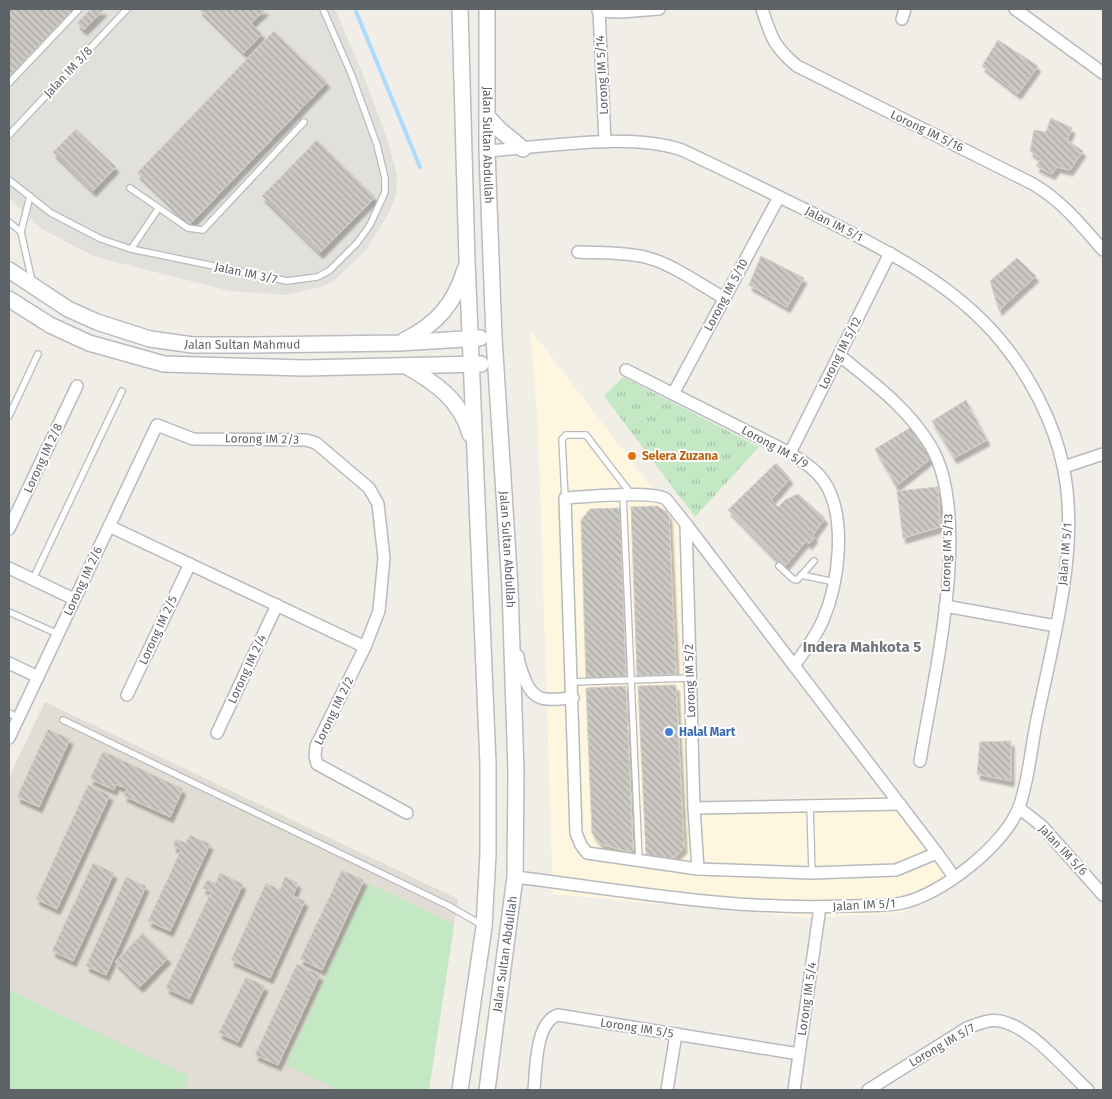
<svg xmlns="http://www.w3.org/2000/svg" width="1112" height="1099" font-family="'Fira Sans',sans-serif">
	<defs>
		<pattern id="park-tufts" width="24" height="20" patternUnits="userSpaceOnUse" patternTransform="scale(1.25)"><rect width="24" height="20" fill="#c5e8c4"/><path d="M3 7l-1-3M5 7V3M7 7l1-3M15 17l-1-3M17 17v-4M19 17l1-3" fill="none" stroke="#a3c0a3"/></pattern>
		<pattern id="building-back-hatch" width="6" height="6" patternUnits="userSpaceOnUse" patternTransform="scale(1.25)"><rect width="6" height="6" fill="#ccc9c4"/><path d="M-1 5l2 2M0 0l6 6M5-1l2 2" fill="none" stroke="#a9a7a3"/></pattern>
		<filter id="shadow"><feDropShadow dx="3" dy="5.5" stdDeviation="1" flood-color="#0004"/></filter>
	</defs>
	<rect width="100%" height="100%" fill="#f1eee7"/>
	<path fill="#fef6de" d="M530,329L693,541L700,802L889,795L957,883L904,912L814,918L553,894L538,428Z"/>
	<path fill="#e2e0db" d="M9,9H335L362,72L388,141L397,176L396,194L390,211L366,250L335,280L321,287L285,295L230,291L96,257L68,243L42,229L9,198Z"/>
	<path fill="#e1ddd5" d="M45,702L458,899L429,1090H9V777Z"/>
	<g fill="#c5e8c4">
		<path d="M368,883L454,925L429,1090H338L286,1065Z"/>
		<path d="M9,990L189,1076L183,1090H9Z"/>
	</g>
	<path fill="url(#park-tufts)" d="M623,377L759,447L695,517L604,396Z"/>
	<g fill="none" stroke-linecap="round" stroke-linejoin="round">
		<path stroke="#a9ddff" stroke-width="4" d="M355,9L420,167"/>
	</g>
	<g fill="url(#building-back-hatch)" stroke="#d6d0c5" filter="url(#shadow)">
		<path d="M9,9H74L9,76Z"/>
		<path d="M91,9L104,10L84,30L77,23Z"/>
		<path d="M199,9H266L251,23L262,34L244,53Z"/>
		<path d="M274,31L327,82L190,224L137,173Z"/>
		<path d="M998,40L1038,66L1018,94L982,66Z"/>
		<path d="M1051,118L1072,128L1067,140L1083,151L1070,170L1057,167L1052,174L1036,166L1041,159L1030,151L1034,130L1046,132Z"/>
		<path d="M76,129L116,167L93,191L53,152Z"/>
		<path d="M317,140L375,197L320,253L262,196Z"/>
		<path d="M761,256L804,278L787,307L749,285Z"/>
		<path d="M1017,258L1036,276L999,310L990,281Z"/>
		<path d="M966,400L987,440L954,458L932,421Z"/>
		<path d="M913,426L931,458L896,486L875,449Z"/>
		<path d="M776,463L790,478L771,500L778,507L785,500L798,494L825,518L813,535L815,537L809,544L806,541L784,567L728,510Z"/>
		<path d="M938,487L940,527L903,538L897,491Z"/>
		<path d="M657,506L667,512L669,517L676,674L637,676L631,507Z"/>
		<path d="M620,508L626,676L586,678L581,520L590,509Z"/>
		<path d="M676,685L684,848L673,858L658,860L646,855L638,686Z"/>
		<path d="M626,686L633,850L630,852L601,844L592,833L586,688Z"/>
		<path d="M48,729L70,739L39,807L17,797Z"/>
		<path d="M1011,741V781L977,774L980,742Z"/>
		<path d="M103,751L183,789L170,817L124,796L127,789L116,784L114,790L90,779Z"/>
		<path d="M88,785L110,795L57,909L36,899Z"/>
		<path d="M190,835L210,844L170,931L148,921L181,850L173,846L176,839L186,843Z"/>
		<path d="M93,863L114,873L73,961L52,951Z"/>
		<path d="M342,870L364,880L322,970L300,959Z"/>
		<path d="M220,873L243,884L189,999L166,988L211,892L203,888L207,880L216,883Z"/>
		<path d="M126,877L146,886L106,975L86,966Z"/>
		<path d="M285,877L298,883L293,896L305,901L270,978L231,960L266,883L280,890Z"/>
		<path d="M143,933L168,958L140,987L115,962Z"/>
		<path d="M297,964L320,975L278,1065L255,1055Z"/>
		<path d="M246,977L265,986L238,1042L219,1033Z"/>
	</g>
	<g fill="none" stroke-linecap="round" stroke-linejoin="round">
		<defs>
			<g id="service">
				<path d="M9,83L79,9"/>
				<path d="M9,135L127,9"/>
				<path d="M9,180L51,213L101,239L131,249L287,281L317,277L329,271L357,243L370,225L385,192V178L377,145L352,76L323,9"/>
				<path d="M130,188L188,228L203,230L304,122"/>
				<path d="M30,196L21,232L32,281"/>
				<path d="M9,222L21,232"/>
				<path d="M131,249L158,209"/>
				<path d="M9,416L38,354"/>
				<path d="M623,495L639,860"/>
				<path d="M565,498L562,439L566,435H586L632,495"/>
				<path d="M779,566L793,579L797,580L814,561"/>
				<path d="M801,575L835,582"/>
				<path d="M33,579L122,391"/>
				<path d="M9,612L58,634"/>
				<path d="M572,682L690,678"/>
				<path d="M9,713L18,718"/>
				<path d="M63,720L449,906L482,925"/>
				<path d="M810,806L812,873"/>
			</g>
			<g id="minor">
				<path d="M599,9L605,142"/>
				<path d="M762,9C771,37 774,47 797,66L1033,184C1062,201 1081,225 1103,250"/>
				<path d="M1015,9L1103,73"/>
				<path d="M598,11L621,12L659,9"/>
				<path d="M902,19L905,9"/>
				<path d="M487,151C545,147 628,132 682,150C731,173 780,197 828,221C891,253 955,285 1001,341C1029,375 1054,422 1063,466C1081,547 1052,644 1036,724C1031,750 1028,783 1019,807C1005,845 941,895 902,903C884,907 863,905 845,906C735,911 624,890 515,877"/>
				<path d="M578,252C600,253 623,252 645,257C673,264 699,284 724,298"/>
				<path d="M839,355C873,383 907,407 930,445C974,516 933,680 920,761"/>
				<path d="M626,370L790,453C803,462 816,469 825,483C847,518 839,583 823,620C816,637 804,651 794,666"/>
				<path d="M673,394L779,197"/>
				<path d="M790,453L890,253"/>
				<path d="M1064,467L1103,454"/>
				<path d="M686,524L694,808L698,869"/>
				<path d="M109,526L365,647"/>
				<path d="M9,529L77,386"/>
				<path d="M9,568L74,599"/>
				<path d="M945,606L1056,626"/>
				<path d="M518,656C519,666 522,673 526,682C536,705 551,699 573,698"/>
				<path d="M9,663L38,677"/>
				<path d="M127,695L190,564"/>
				<path d="M217,733L277,605"/>
				<path d="M9,738L157,425L193,439L306,440L316,443L369,488L378,504L384,558L379,611L365,647L316,746L315,756L317,764L407,813"/>
				<path d="M694,808L900,804"/>
				<path d="M1019,808L1042,826L1103,895"/>
				<path d="M937,853L896,870L812,873L698,869L587,853L581,845L576,833L565,498C585,497 651,490 666,499L686,524L937,853L954,877"/>
				<path d="M534,1090C536,1070 535,1022 558,1015L799,1054"/>
				<path d="M667,1090L676,1034"/>
				<path d="M794,1090L820,907"/>
				<path d="M868,1090L967,1028C978,1024 988,1019 1000,1021C1031,1027 1065,1069 1088,1090"/>
			</g>
			<g id="secondary">
				<path id="s1" d="M487,9V151L494,338L510,587L516,772L515,877L487,1090"/>
				<path d="M487,116L499,129L523,149"/>
				<path id="s2" d="M9,270L68,309L97,322L150,339L193,345H248L399,343L480,338"/>
				<path d="M9,299L50,325L89,343L164,364L303,368L481,364"/>
				<path d="M405,340C437,324 455,303 465,269"/>
				<path d="M406,366C434,382 461,400 470,434"/>
				<path d="M460,1090L484,927L488,854V764L467,261L460,9"/>
			</g>
		</defs>
		<use href="#service" stroke="#b7babe" stroke-width="8"/>
		<use href="#minor" stroke="#b7babe" stroke-width="14"/>
		<use href="#secondary" stroke="#b8bcc1" stroke-width="18"/>
		<use href="#service" stroke="#fff" stroke-width="5.5"/>
		<use href="#minor" stroke="#fff" stroke-width="11"/>
		<use href="#secondary" stroke="#fff" stroke-width="15"/>
	</g>
	<circle fill="#e8710a" stroke="#fff" stroke-width="2" cx="632" cy="456" r="5"/>
	<circle fill="#3f7fe0" stroke="#fff" stroke-width="2" cx="669" cy="732" r="5"/>
	<g text-anchor="middle" stroke-width="4" stroke-linejoin="round" paint-order="stroke">
		<g font-size="12" fill="#5e6367" stroke="#fff">
			<text transform="translate(68 72) rotate(-47)" y="4">Jalan IM 3/8</text>
			<text transform="translate(602 75) rotate(-93)" y="4">Lorong IM 5/14</text>
			<text transform="translate(927 131) rotate(26)" y="4">Lorong IM 5/16</text>
			<text dy="4" stroke="none"><textPath href="#s1" startOffset="136">Jalan Sultan Abdullah</textPath></text>
			<text transform="translate(834 224) rotate(27)" y="4">Jalan IM 5/1</text>
			<text transform="translate(246 273) rotate(12)" y="4">Jalan IM 3/7</text>
			<text transform="translate(726 295) rotate(-62)" y="4">Lorong IM 5/10</text>
			<text dy="4" stroke="none"><textPath href="#s2" startOffset="251">Jalan Sultan Mahmud</textPath></text>
			<text transform="translate(840 353) rotate(-63)" y="4">Lorong IM 5/12</text>
			<text transform="translate(262 439) rotate(1)" y="4">Lorong IM 2/3</text>
			<text transform="translate(775 447) rotate(29)" y="4">Lorong IM 5/9</text>
			<text transform="translate(43 458) rotate(-65)" y="4">Lorong IM 2/8</text>
			<text dy="4" stroke="none"><textPath href="#s1" startOffset="541">Jalan Sultan Abdullah</textPath></text>
			<text transform="translate(947 553) rotate(-88)" y="4">Lorong IM 5/13</text>
			<text transform="translate(1065 554) rotate(-85)" y="4">Jalan IM 5/1</text>
			<text transform="translate(83 581) rotate(-65)" y="4">Lorong IM 2/6</text>
			<text transform="translate(158 630) rotate(-65)" y="4">Lorong IM 2/5</text>
			<text transform="translate(247 669) rotate(-65)" y="4">Lorong IM 2/4</text>
			<text transform="translate(690 681) rotate(-92)" y="4">Lorong IM 5/2</text>
			<text transform="translate(334 711) rotate(-64)" y="4">Lorong IM 2/2</text>
			<text transform="translate(1063 850) rotate(47)" y="4">Jalan IM 5/6</text>
			<text transform="translate(864 905) rotate(-3)" y="4">Jalan IM 5/1</text>
			<text transform="translate(505 954) rotate(-82)" y="4">Jalan Sultan Abdullah</text>
			<text transform="translate(807 999) rotate(-82)" y="4">Lorong IM 5/4</text>
			<text transform="translate(637 1028) rotate(9)" y="4">Lorong IM 5/5</text>
			<text transform="translate(942 1045) rotate(-30)" y="4">Lorong IM 5/7</text>
		</g>
		<g font-size="12" font-weight="bold" fill="#c56008" stroke="#fff" text-anchor="start">
			<text x="642" y="460">Selera Zuzana</text>
		</g>
		<g font-size="12" font-weight="bold" fill="#366cbe" stroke="#fff" text-anchor="start">
			<text x="679" y="736">Halal Mart</text>
		</g>
		<g font-size="15" font-weight="bold" fill="#6f757a" stroke="#fff">
			<text x="862" y="652">Indera Mahkota 5</text>
		</g>
	</g>
	<rect width="1112" height="1099" fill="none" stroke="#5e6367" stroke-width="20"/>
</svg>
